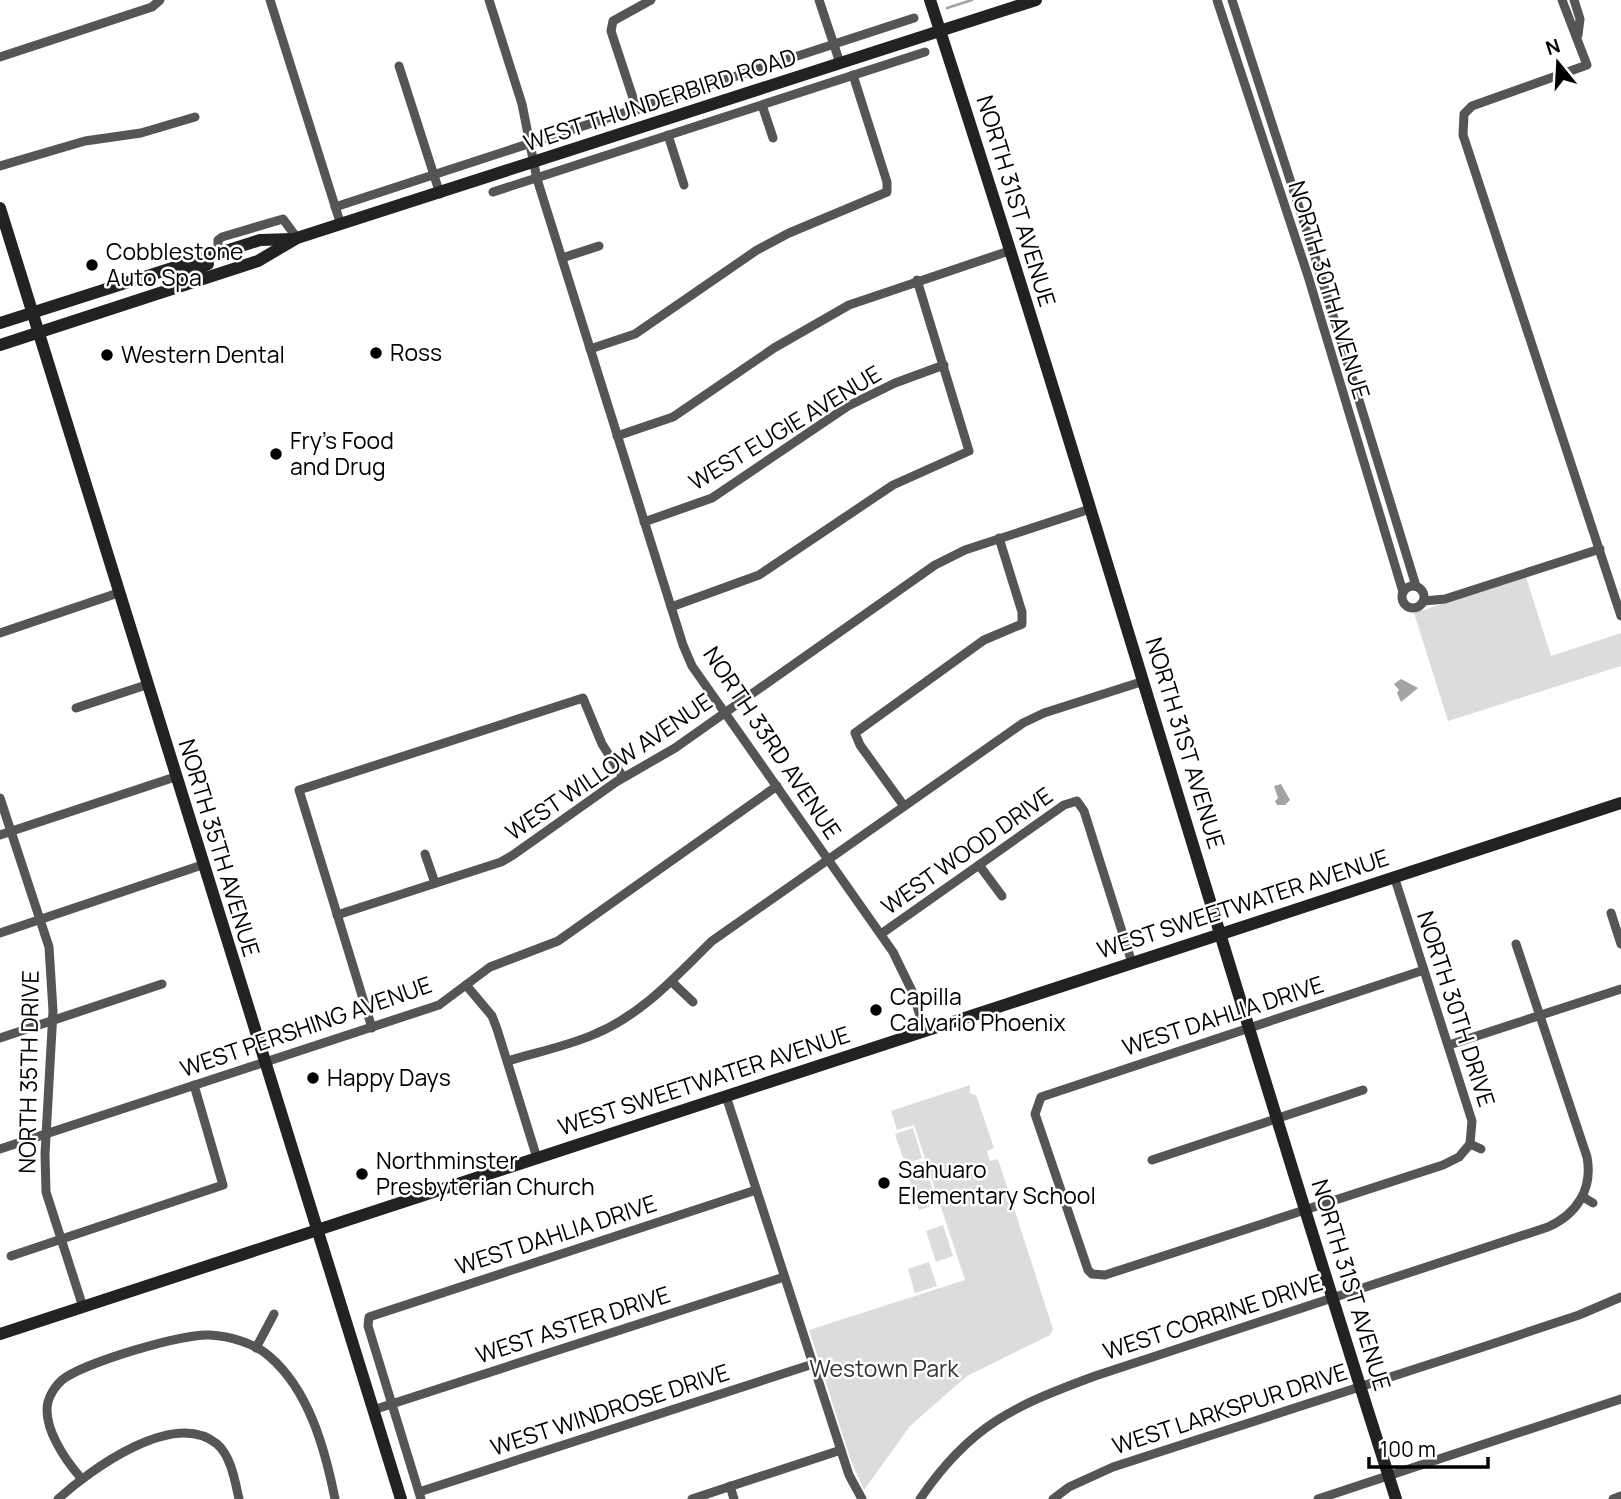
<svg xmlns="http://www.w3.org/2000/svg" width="1621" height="1499" font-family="Manrope,sans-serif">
	<rect width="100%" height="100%" fill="#fff"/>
	<g fill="#dcdcdc">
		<path d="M1526,577L1551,656L1621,633V666L1448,721L1414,613Z"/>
		<path d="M970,1085V1093L976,1095L994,1148L987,1151L990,1161L998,1159L1053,1329L1050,1335L967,1376L910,1426L864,1490L851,1461L809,1330L965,1280L914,1125L897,1130L891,1111Z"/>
		<path d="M913,1128L922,1158L905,1164L895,1134Z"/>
		<path d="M924,1161L937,1204L919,1210L905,1166Z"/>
		<path d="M943,1225L953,1256L936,1262L926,1231Z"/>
		<path d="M929,1262L937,1286L915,1293L908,1269Z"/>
	</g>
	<g fill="#a3a3a3">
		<path d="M1401,679L1418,688L1401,702L1397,693L1399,690L1394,684Z"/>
		<path d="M1281,784L1290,800L1285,805H1277L1275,801L1278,798L1274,786Z"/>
	</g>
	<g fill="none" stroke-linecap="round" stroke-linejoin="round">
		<path stroke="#a3a3a3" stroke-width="2.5" d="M947,8L972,0"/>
		<g stroke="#555" stroke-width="9">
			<path d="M270,0L341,225"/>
			<path d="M489,0L522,104L537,179L683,645L692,666L893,952L912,991L925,1031"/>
			<path d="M819,0L840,63"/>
			<path d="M1217,0L1308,276L1403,592"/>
			<path d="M1232,0L1316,260L1416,586"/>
			<path d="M1562,0L1587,65L1472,106L1464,114L1463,135L1621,616"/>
			<path d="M1574,0L1580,19L1578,35"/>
			<path d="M0,57L152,7L160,0"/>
			<path d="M399,66L440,194"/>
			<path d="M762,105L773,138"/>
			<path d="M637,110L611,31L613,21L651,0"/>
			<path d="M668,135L684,185"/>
			<path d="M0,166L85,141L141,133L195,117"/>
			<path d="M493,192L925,52"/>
			<path d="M335,207L914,18"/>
			<path d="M218,253V240L222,237L283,219L297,238"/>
			<path d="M562,258L599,246"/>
			<path d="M590,349L635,334L757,250L789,233L887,192V182L853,75"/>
			<path d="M617,436L673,417L774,348L849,305L1009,251"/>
			<path d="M644,522L712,498L848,406L895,383L944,365"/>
			<circle cx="1413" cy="597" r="11"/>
			<path d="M1424,601L1445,599L1600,549"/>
			<path d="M671,607L759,575L893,485L969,451L917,280"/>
			<path d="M0,633L118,593"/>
			<path d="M76,708L146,685"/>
			<path d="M0,798L49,947L53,1011L45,1154L46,1192L83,1307"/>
			<path d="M904,806L860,745L855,733L984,640L1022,624V612L999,538"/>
			<path d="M0,835L175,777"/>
			<path d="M425,854L435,883"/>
			<path d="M979,865L1002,896"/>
			<path d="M1394,876L1472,1121L1470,1144L1459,1157L1443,1165L1105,1275L1092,1274L1088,1270L1035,1114L1041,1097L1424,970"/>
			<path d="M1611,913L1621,944"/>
			<path d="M337,915L501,862L513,855L616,782L675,748L935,565L965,550L1090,509"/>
			<path d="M0,933L202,865"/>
			<path d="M881,934L1064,805L1077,801L1084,811L1132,963"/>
			<path d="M672,982L693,1002"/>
			<path d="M466,985L492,1016L497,1029L537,1158"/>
			<path d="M372,1028L299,790L583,698L602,744L623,777"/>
			<path d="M0,1038L162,984"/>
			<path d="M1449,1045L1621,989"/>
			<path d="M508,1061C537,1052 568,1046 595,1034C643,1014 676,976 712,941L1023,723L1044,713L1144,681"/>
			<path d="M726,1096L849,1475L862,1499"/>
			<path d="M1470,1144L1481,1149"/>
			<path d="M0,1149L439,1005L490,967L558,941L777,786"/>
			<path d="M1152,1160L1363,1090"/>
			<path d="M1583,1197L1593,1203"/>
			<path d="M11,1256L223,1185L194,1085"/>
			<path d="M256,1348L274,1314"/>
			<path d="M373,1410L784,1277"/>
			<path d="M81,1478C66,1461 42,1427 48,1402C50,1394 56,1385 62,1380C83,1363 183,1333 210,1335C229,1336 254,1343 269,1356C309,1390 325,1449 335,1499"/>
			<path d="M730,1486L734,1499"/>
			<path d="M419,1492L813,1364"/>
			<path d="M58,1499C90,1470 174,1408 217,1444C231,1456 235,1481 239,1499"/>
			<path d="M421,1499L368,1326L369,1317L756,1190"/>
			<path d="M692,1499L841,1450"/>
			<path d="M920,1499C970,1425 1014,1406 1095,1376L1548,1227C1577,1214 1593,1189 1587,1157L1516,944"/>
			<path d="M1053,1499L1069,1487L1113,1467L1486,1346L1579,1315L1621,1297"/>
			<path d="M1318,1499L1621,1399"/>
			<path d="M1613,1499L1621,1496"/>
		</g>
		<g stroke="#222" stroke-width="12">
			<path d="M930,0C1092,497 1236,1001 1396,1499"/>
			<path d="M0,208L401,1499"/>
			<path d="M176,288L183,276L208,264"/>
			<path d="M0,323L260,240L293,239"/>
			<path d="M0,345L258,261L297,238L1036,0"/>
			<path d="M0,1334L1621,803"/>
		</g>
	</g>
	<g fill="#000" stroke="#fff" stroke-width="2.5">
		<circle cx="92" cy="265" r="7"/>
		<circle cx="376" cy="353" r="7"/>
		<circle cx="107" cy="355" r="7"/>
		<circle cx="276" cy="454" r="7"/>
		<circle cx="876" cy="1010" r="7"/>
		<circle cx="313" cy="1078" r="7"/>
		<circle cx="362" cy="1174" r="7"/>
		<circle cx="884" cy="1183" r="7"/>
	</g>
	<g text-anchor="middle" stroke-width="5" stroke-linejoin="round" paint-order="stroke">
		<g font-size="23" fill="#000" stroke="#fff">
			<text transform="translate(660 100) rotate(-18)" y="8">WEST THUNDERBIRD ROAD</text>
			<text transform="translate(1016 201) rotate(73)" y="8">NORTH 31ST AVENUE</text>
			<text transform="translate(1329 290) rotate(73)" y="8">NORTH 30TH AVENUE</text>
			<text transform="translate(785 428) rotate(-31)" y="8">WEST EUGIE AVENUE</text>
			<text transform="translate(772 743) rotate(56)" y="8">NORTH 33RD AVENUE</text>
			<text transform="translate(1185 743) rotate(73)" y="8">NORTH 31ST AVENUE</text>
			<text transform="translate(609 767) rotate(-34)" y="8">WEST WILLOW AVENUE</text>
			<text transform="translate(219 848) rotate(73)" y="8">NORTH 35TH AVENUE</text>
			<text transform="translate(967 851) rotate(-35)" y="8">WEST WOOD DRIVE</text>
			<text transform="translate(1243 904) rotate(-18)" y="8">WEST SWEETWATER AVENUE</text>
			<text transform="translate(1456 1009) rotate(72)" y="8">NORTH 30TH DRIVE</text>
			<text transform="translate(1223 1016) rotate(-18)" y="8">WEST DAHLIA DRIVE</text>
			<text transform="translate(306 1027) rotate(-19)" y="8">WEST PERSHING AVENUE</text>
			<text transform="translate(29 1072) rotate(-89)" y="8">NORTH 35TH DRIVE</text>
			<text transform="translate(704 1081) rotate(-18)" y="8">WEST SWEETWATER AVENUE</text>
			<text transform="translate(556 1235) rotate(-18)" y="8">WEST DAHLIA DRIVE</text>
			<text transform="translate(1351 1285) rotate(73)" y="8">NORTH 31ST AVENUE</text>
			<text transform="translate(1213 1317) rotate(-18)" y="8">WEST CORRINE DRIVE</text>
			<text transform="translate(573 1325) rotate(-18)" y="8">WEST ASTER DRIVE</text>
			<text transform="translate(1230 1409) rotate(-18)" y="8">WEST LARKSPUR DRIVE</text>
			<text transform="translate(610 1410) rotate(-18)" y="8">WEST WINDROSE DRIVE</text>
		</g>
		<g font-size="23" fill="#000" stroke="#fff" text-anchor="start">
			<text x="106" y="260">Cobblestone<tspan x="106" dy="26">Auto Spa</tspan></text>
			<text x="390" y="361">Ross</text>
			<text x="121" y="363">Western Dental</text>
			<text x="290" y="449">Fry's Food<tspan x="290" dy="26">and Drug</tspan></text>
			<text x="890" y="1005">Capilla<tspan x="890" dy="26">Calvario Phoenix</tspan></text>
			<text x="327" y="1086">Happy Days</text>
			<text x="376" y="1169">Northminster<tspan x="376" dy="26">Presbyterian Church</tspan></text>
			<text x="898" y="1178">Sahuaro<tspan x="898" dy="26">Elementary School</tspan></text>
		</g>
		<g font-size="23" fill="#333" stroke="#fff">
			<text x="884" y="1377">Westown Park</text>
		</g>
	</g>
	<g transform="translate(1558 63) rotate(342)" stroke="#ffffff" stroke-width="5" paint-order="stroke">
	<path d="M0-5L12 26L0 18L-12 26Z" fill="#000000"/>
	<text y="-10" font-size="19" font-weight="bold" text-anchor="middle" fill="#000000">N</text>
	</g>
	<path d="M1369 1457v10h119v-10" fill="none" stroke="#000000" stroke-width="3.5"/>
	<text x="1380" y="1457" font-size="21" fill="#000000" stroke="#ffffff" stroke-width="5" paint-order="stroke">100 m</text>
</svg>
